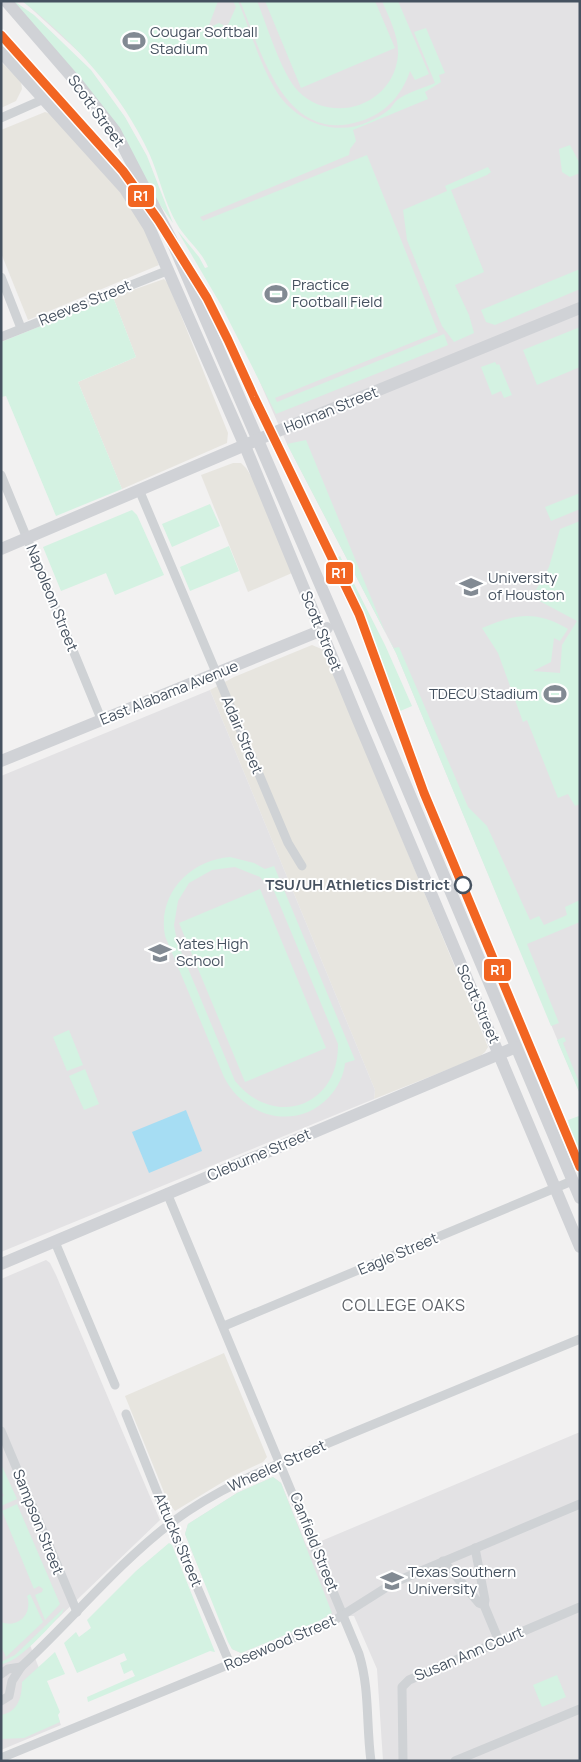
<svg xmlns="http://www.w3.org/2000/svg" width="581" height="1762" font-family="Manrope,sans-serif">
	<rect width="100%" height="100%" fill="#f2f1f1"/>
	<g fill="#e7e5df">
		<path d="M1,62L21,81L22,89L16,101L1,108Z"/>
		<path d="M45,112L51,114L122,194L141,220L159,265L28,320L1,253V130Z"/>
		<path d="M164,279L168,283L228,433L227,443L122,489L78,382L136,357L113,297Z"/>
		<path d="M233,463H241L246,468L253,479L292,573L248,592L201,475Z"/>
		<path d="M312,645L324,650L488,1047L485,1052L479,1057L374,1099L375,1090L210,690L234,677Z"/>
		<path d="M224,1353L267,1457L263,1462L231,1477L175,1511L168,1502L125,1396Z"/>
	</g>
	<g fill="#e3e2e4">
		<path d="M23,1H580V1094L396,653L287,444L190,223L131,115L92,64Z"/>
		<path d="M210,690L375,1090L374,1099L1,1252V776Z"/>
		<path d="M46,1260L50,1263L56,1275L160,1520L30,1645L61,1725L1,1750V1279Z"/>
		<path d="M580,1432V1761H383L377,1669L354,1616H329L241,1653L232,1649L185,1534L188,1524L237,1493L273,1477L281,1483L307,1547Z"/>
	</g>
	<g fill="#d4f2e2" fill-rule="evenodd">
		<path d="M14,1L34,15L91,70L125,117L147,156L173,223Z"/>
		<path d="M22,1H218L208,28L219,23L227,27L236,7L233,1H238C250,30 259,62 275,89C294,122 336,138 370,121C377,118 385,113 390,109C393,105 396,100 400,98C411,91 424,88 435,83L414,32L426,28L445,73L439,75L441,82L425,92L428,99L353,130L356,141L350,149L349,155L200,217L203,221L367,155L438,332L275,398L277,402L444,334L448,345L276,414L221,305L177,230L199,257L205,268L208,267C201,250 186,240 177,224C164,202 159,175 149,153C122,94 73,40 22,1Z"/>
		<path d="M240,1H257C267,25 281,73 298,91C332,126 394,105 398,55C399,36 389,18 382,1H398L429,74L415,80L410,71C402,95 386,113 361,121C285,146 262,53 240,1Z"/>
		<path d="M265,1H375L395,48L301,88Z"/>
		<path d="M570,145L580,164V173L570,177L562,172L559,149Z"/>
		<path d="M488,167L491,172L487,175L451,190L484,272L455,285L469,315L474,333L454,342L442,326L407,240L403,210L447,191L445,186Z"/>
		<path d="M580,269V289L495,325L486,322L481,310Z"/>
		<path d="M113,297L136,357L78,382L122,489L56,516L6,396L1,397V342Z"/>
		<path d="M580,327V367L537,385L523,350Z"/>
		<path d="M495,362L497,365L499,364L512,395L504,398L501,391L492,395L481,367Z"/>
		<path d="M306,440L386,634L394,648L399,647L468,807L487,826L530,920L539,916L544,925L567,915L565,907L580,900V922L527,944L559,1023L551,1026L396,653L287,444Z"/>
		<path d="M580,493V509L551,521L545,507Z"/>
		<path d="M210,504L220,526L172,547L162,524Z"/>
		<path d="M132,510L137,515L164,575L115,595L106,573L61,591L43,547Z"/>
		<path d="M580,521V804L575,806L568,794L558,798L527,720L523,722L498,653L482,628C516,614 535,610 568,629L560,641L554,638L551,662L533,671L560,673L562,645L577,621L532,597L549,567L560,529Z"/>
		<path d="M229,546L239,571L190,591L180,567Z"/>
		<path d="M340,556L385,645L412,706L398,712L362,614L336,559Z"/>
		<path d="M230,857L254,863L265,869L274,866L355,1060L345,1063C344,1075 338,1087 329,1097C296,1132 244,1117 224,1077L165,936C157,894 190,860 230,857ZM235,867L260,877L274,891L338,1044C339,1107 274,1129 235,1081L177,942L174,925L178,901L189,883L212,870Z"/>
		<path d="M260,889L326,1048L245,1082L179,923Z"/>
		<path d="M69,1030L83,1065L67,1071L53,1037Z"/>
		<path d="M564,1037L566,1041L563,1043L580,1085V1094L557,1040Z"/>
		<path d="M85,1069L99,1104L84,1110L69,1076Z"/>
		<path d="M579,1116L580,1118V1160L571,1136L568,1120Z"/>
		<path d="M1,1464L17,1499L1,1506V1498L4,1495L1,1492Z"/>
		<path d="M273,1477L281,1483L332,1613L319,1621L241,1653L232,1649L228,1642L185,1534L188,1524L237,1493Z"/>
		<path d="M17,1504L60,1604L45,1620L35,1595L42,1592L43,1589L39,1586L34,1589L2,1511Z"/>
		<path d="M169,1543L172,1545L215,1652L210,1651L88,1702L87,1697L135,1676L132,1670L124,1674L120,1663L127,1660L124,1653L77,1673L64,1643L76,1632L79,1637L91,1628L87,1620L136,1571Z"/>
		<path d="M30,1594L43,1622L6,1657L1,1646V1622C19,1629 33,1613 27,1596Z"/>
		<path d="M64,1608L62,1613C50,1626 19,1663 1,1664V1662L15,1655Z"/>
		<path d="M55,1652L65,1674L47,1681L60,1712L58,1715L60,1722L24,1738L1,1739V1715C18,1712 22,1697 22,1682Z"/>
		<path d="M557,1675L566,1697L542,1707L533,1685Z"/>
	</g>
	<path fill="#a6ddf3" d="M186,1110L202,1151L149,1173L132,1132Z"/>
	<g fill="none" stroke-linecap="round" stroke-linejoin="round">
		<g stroke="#cfd2d5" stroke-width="9">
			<path d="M1,118L44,99"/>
			<path d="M1,277L21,328"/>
			<path d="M1,337L169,270"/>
			<path d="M1,475L102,721"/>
			<path d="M140,492L288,843L302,866"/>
			<path d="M167,1193L359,1654C370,1690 366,1725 371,1761"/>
			<path d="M55,1242L115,1385"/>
			<path d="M224,1326L572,1181"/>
			<path d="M126,1414L163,1507L230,1664"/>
			<path d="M1,1431L77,1612"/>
			<path d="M475,1548L485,1600L484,1605"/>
			<path d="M443,1561L479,1603L484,1605L499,1641"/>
			<path d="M1,1674L8,1669L21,1667"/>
			<path d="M1,1701L9,1696L12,1681L21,1667C72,1620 116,1565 171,1523C224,1483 289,1460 350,1434C426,1403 503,1371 580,1339"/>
			<path d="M1,1758L330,1623L395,1582L580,1504"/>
			<path d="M403,1761L402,1687L409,1680L580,1607"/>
			<path d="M455,1761L580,1709"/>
		</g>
		<g stroke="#d0d2d6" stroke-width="12">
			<path d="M6,1L78,84L115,131L171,239L358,672L580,1198"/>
			<path d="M1,52L125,189L149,227L245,446L358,720L580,1247"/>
			<path d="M1,549L278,431L580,308"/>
			<path d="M1,761L327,628"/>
			<path d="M1,1264L516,1047"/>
		</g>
		<defs>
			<path id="rail-1" d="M1,35L123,171L159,221L207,298L228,340L254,397L359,614L424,793L580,1167"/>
		</defs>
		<use href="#rail-1" stroke="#fff" stroke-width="12"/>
		<use href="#rail-1" stroke="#f26522" stroke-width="9"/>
	</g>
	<defs>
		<symbol id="stadium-bare" viewBox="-9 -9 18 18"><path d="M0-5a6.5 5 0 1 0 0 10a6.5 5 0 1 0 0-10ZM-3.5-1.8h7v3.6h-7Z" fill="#828a93" stroke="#fff" stroke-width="2.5" paint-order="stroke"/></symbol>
		<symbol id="university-bare" viewBox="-9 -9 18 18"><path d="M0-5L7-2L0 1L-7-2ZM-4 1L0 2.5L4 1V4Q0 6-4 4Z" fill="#828a93" stroke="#fff" stroke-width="2.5" paint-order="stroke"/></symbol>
		<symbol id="school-bare" viewBox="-9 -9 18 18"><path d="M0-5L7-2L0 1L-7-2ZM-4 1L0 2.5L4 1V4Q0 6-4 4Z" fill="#828a93" stroke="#fff" stroke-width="2.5" paint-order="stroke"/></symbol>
	</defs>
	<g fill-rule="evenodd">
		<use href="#stadium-bare" x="118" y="25" width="32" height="32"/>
		<use href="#stadium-bare" x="260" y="278" width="32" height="32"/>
		<use href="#university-bare" x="455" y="571" width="32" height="32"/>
		<use href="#stadium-bare" x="539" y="678" width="32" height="32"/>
		<use href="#school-bare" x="144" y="937" width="32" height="32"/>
		<use href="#university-bare" x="376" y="1565" width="32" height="32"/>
	</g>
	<circle fill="#fff" stroke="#465260" stroke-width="2.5" cx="463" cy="885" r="8"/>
	<g text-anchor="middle" stroke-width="4" stroke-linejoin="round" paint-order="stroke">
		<g font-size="15" fill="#465260" stroke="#fff" text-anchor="start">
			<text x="150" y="37">Cougar Softball<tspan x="150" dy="17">Stadium</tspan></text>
			<text x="292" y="290">Practice<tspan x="292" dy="17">Football Field</tspan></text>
			<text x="488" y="583">University<tspan x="488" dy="17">of Houston</tspan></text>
			<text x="538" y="699" text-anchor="end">TDECU Stadium</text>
			<text x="176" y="949">Yates High<tspan x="176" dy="17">School</tspan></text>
			<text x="408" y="1577">Texas Southern<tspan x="408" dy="17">University</tspan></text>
		</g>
		<g font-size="15" fill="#465260" stroke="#fff">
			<text transform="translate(96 111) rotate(54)" y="5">Scott Street</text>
			<text transform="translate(85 303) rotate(-22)" y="5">Reeves Street</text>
			<text transform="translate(331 410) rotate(-22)" y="5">Holman Street</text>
			<text transform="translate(52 598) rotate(68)" y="5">Napoleon Street</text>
			<text transform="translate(321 631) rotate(68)" y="5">Scott Street</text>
			<text transform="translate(169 693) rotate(-22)" y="5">East Alabama Avenue</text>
			<text transform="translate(242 735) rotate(67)" y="5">Adair Street</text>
			<text transform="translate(478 1004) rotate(66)" y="5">Scott Street</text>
			<text transform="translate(259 1155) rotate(-23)" y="5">Cleburne Street</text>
			<text transform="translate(398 1254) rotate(-23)" y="5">Eagle Street</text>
			<text transform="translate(277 1466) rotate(-24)" y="5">Wheeler Street</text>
			<text transform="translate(38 1522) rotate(68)" y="5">Sampson Street</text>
			<text transform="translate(178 1540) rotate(67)" y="5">Attucks Street</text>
			<text transform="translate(314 1542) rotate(68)" y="5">Canfield Street</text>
			<text transform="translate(280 1643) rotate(-23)" y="5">Rosewood Street</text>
			<text transform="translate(469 1654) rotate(-23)" y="5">Susan Ann Court</text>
		</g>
		<g font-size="15" font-weight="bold" fill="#465260" stroke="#fff" text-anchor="end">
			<text x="450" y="890">TSU/UH Athletics District</text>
		</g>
		<g font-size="16" letter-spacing="1" fill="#5c6066" stroke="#fff">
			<text x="404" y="1311">COLLEGE OAKS</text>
		</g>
	</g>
	<g stroke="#fff" stroke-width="2">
		<rect x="127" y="184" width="28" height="24" rx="5" fill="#f26522"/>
		<rect x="325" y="561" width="29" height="24" rx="5" fill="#f26522"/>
		<rect x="483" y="958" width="29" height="24" rx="5" fill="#f26522"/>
	</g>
	<g font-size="14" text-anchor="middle" font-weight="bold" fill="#fff">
		<text x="141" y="201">R1</text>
		<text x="339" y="578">R1</text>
		<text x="498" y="975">R1</text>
	</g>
	<rect width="581" height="1762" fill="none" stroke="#465260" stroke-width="5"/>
</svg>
